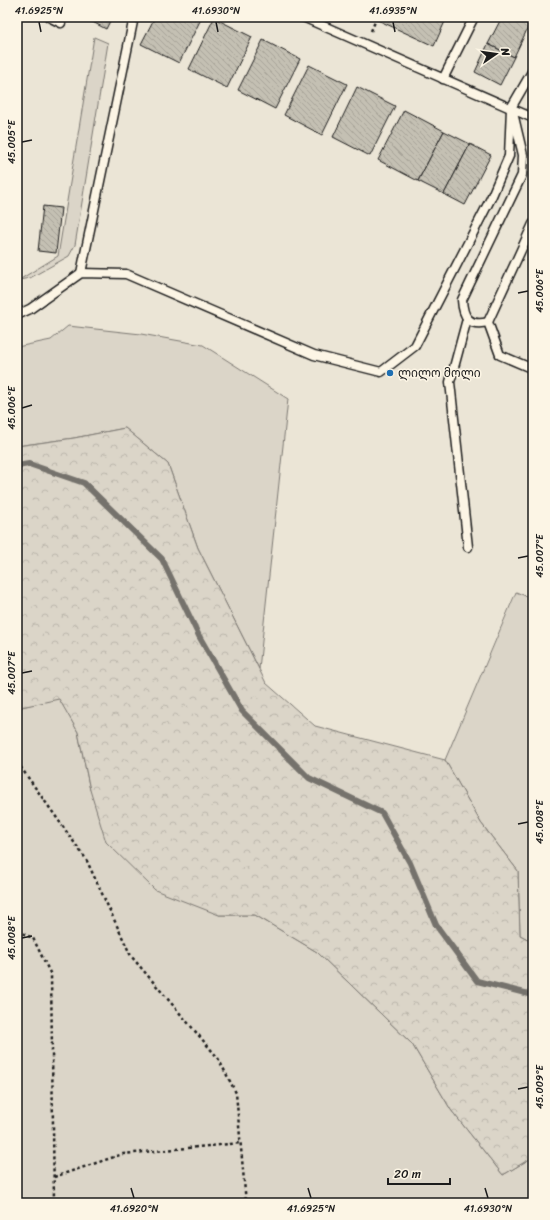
<svg xmlns="http://www.w3.org/2000/svg" width="550" height="1220" font-family="Sriracha,'Noto Sans Georgian',sans-serif">
	<defs>
		<pattern id="forest-crowns" width="20" height="18" patternUnits="userSpaceOnUse"><rect width="20" height="18" fill="#dbd5c8"/><path d="M2 6a3 3 0 1 1 6 0M12 15a3 3 0 1 1 6 0" fill="none" stroke="#bbb6ab"/></pattern>
		<pattern id="building-back-hatch" width="6" height="6" patternUnits="userSpaceOnUse"><rect width="6" height="6" fill="#c4c0b3"/><path d="M-1 5l2 2M0 0l6 6M5-1l2 2" fill="none" stroke="#a8a499"/></pattern>
	</defs>
	<rect width="100%" height="100%" fill="#fcf5e5"/>
	<filter id="ink" filterUnits="userSpaceOnUse"><feTurbulence type="fractalNoise" baseFrequency=".025" numOctaves="2"/><feDisplacementMap in="SourceGraphic" scale="8" xChannelSelector="R" yChannelSelector="G"/><feConvolveMatrix kernelMatrix="1 2 1 2 8 2 1 2 1" color-interpolation-filters="sRGB"/></filter>
	<g filter="url(#ink)">
		<path fill="#ebe5d6" d="M17,17H533V599L515,592L445,760L315,726L266,683L259,669L288,399L68,326L51,340L17,347Z"/>
		<g fill="#dbd5c8" stroke="#7c7872">
			<path d="M94,37L108,43L75,245L69,256L30,278L19,280L58,256Z"/>
			<path d="M68,326L141,334L203,345L288,399L259,669L198,548L168,464L125,428L74,438L17,446V347L51,340Z"/>
			<path d="M516,592L533,599V942L520,935L518,871L481,823L445,760Z"/>
			<path d="M59,698L78,732L90,790L219,915H255L317,952L412,1044L451,1110L503,1175L533,1157V1203H17V708Z"/>
		</g>
		<path fill="url(#forest-crowns)" stroke="#7c7872" d="M125,428L168,464L198,548L266,683L315,726L445,760L481,823L518,871L520,935L533,942V1157L503,1175L451,1110L412,1044L317,952L255,915H219L155,890L106,842L90,790L78,732L59,699L17,708V446L74,438Z"/>
		<g fill="none" stroke-linecap="round" stroke-linejoin="round">
			<path stroke="#75726c" stroke-width="6" d="M17,466L29,464L84,483L162,559L199,636L242,711L309,778L382,813L410,863L436,925L477,981L533,995"/>
		</g>
		<g fill="url(#building-back-hatch)" stroke="#1c1c1c">
			<path d="M83,17H112L106,29Z"/>
			<path d="M155,17H202L179,63L141,44Z"/>
			<path d="M371,17H447L434,46Z"/>
			<path d="M502,17H533L514,57L488,44Z"/>
			<path d="M214,18L252,37L227,88L189,69Z"/>
			<path d="M263,40L300,59L275,109L238,90Z"/>
			<path d="M488,44L514,57L500,85L475,72Z"/>
			<path d="M309,65L347,84L322,135L284,115Z"/>
			<path d="M357,87L395,106L370,156L333,137Z"/>
			<path d="M404,110L444,131L418,181L378,160Z"/>
			<path d="M444,131L470,144L444,194L418,181Z"/>
			<path d="M470,144L491,155L465,205L444,194Z"/>
			<path d="M43,206L61,208L56,253L38,251Z"/>
		</g>
		<g fill="none" stroke-linecap="round" stroke-linejoin="round">
			<defs>
				<g id="service">
					<path d="M49,17L61,23"/>
					<path d="M303,17L533,118"/>
					<path d="M443,79L474,17"/>
					<path d="M533,224L488,322L500,355L533,369"/>
					<path d="M81,273L134,17"/>
					<path d="M17,315L30,309L81,273L126,274L314,355L381,372L415,346L491,198L509,156L511,108L533,70"/>
					<path d="M467,319L450,382L468,547"/>
					<path d="M488,322C469,327 463,317 462,300L522,175L523,155L514,117"/>
				</g>
			</defs>
			<use href="#service" stroke="#1c1c1c" stroke-width="11"/>
			<g stroke="#1c1c1c" stroke-width="2.5" stroke-dasharray="3 3" stroke-linecap="butt">
				<path d="M371,31L377,17"/>
				<path d="M17,762L86,859L131,956L218,1058L236,1093L246,1203"/>
				<path d="M17,931L33,938L51,975L54,1203"/>
				<path d="M54,1177L123,1154L241,1143"/>
			</g>
			<use href="#service" stroke="#fcf5e5" stroke-width="8"/>
		</g>
	</g>
	<path fill="none" stroke="#1c1c1c" stroke-width="1.5" d="M39,22L41,32M216,22L218,32M393,22L395,32M22,142L32,140M518,293L528,291M22,408L32,405M518,558L528,556M22,673L32,671M518,824L528,822M22,938L32,936M518,1089L528,1087M131,1188L134,1198M308,1188L311,1198M485,1188L488,1198"/>
	<circle fill="#1f6fb2" stroke="#fcf5e5" stroke-width="1.5" cx="390" cy="373" r="4"/>
	<g text-anchor="middle" stroke-width="3" stroke-linejoin="round" paint-order="stroke">
		<g font-size="12" fill="#1c1c1c" stroke="#fcf5e5" text-anchor="start">
			<text x="398" y="377">ლილო მოლი</text>
		</g>
	</g>
	<rect width="550" height="1220" fill="none" stroke="#fcf5e5" stroke-width="44"/>
	<g transform="translate(496 54) rotate(77)" stroke="#fcf5e5" stroke-width="3" paint-order="stroke">
	<path d="M0-3L7 15L0 10L-7 15Z" fill="#1c1c1c"/>
	<text y="-6" font-size="11" font-weight="bold" text-anchor="middle" fill="#1c1c1c">N</text>
	</g>
	<path d="M388 1178v6h62v-6" fill="none" stroke="#1c1c1c" stroke-width="2"/>
	<text x="394" y="1178" font-size="12" fill="#1c1c1c" stroke="#fcf5e5" stroke-width="3" paint-order="stroke">20 m</text>
	<rect x="22" y="22" width="506" height="1176" fill="none" stroke="#1c1c1c" stroke-width="1.5"/>
	<g font-size="10" text-anchor="middle" fill="#1c1c1c">
		<text x="39" y="14">41.6925°N</text>
		<text x="216" y="14">41.6930°N</text>
		<text x="393" y="14">41.6935°N</text>
		<text transform="translate(11 142) rotate(-90)" y="4">45.005°E</text>
		<text transform="translate(539 291) rotate(-90)" y="4">45.006°E</text>
		<text transform="translate(11 408) rotate(-90)" y="4">45.006°E</text>
		<text transform="translate(539 556) rotate(-90)" y="4">45.007°E</text>
		<text transform="translate(11 673) rotate(-90)" y="4">45.007°E</text>
		<text transform="translate(539 822) rotate(-90)" y="4">45.008°E</text>
		<text transform="translate(11 938) rotate(-90)" y="4">45.008°E</text>
		<text transform="translate(539 1087) rotate(-90)" y="4">45.009°E</text>
		<text x="134" y="1212">41.6920°N</text>
		<text x="311" y="1212">41.6925°N</text>
		<text x="488" y="1212">41.6930°N</text>
	</g>
</svg>
